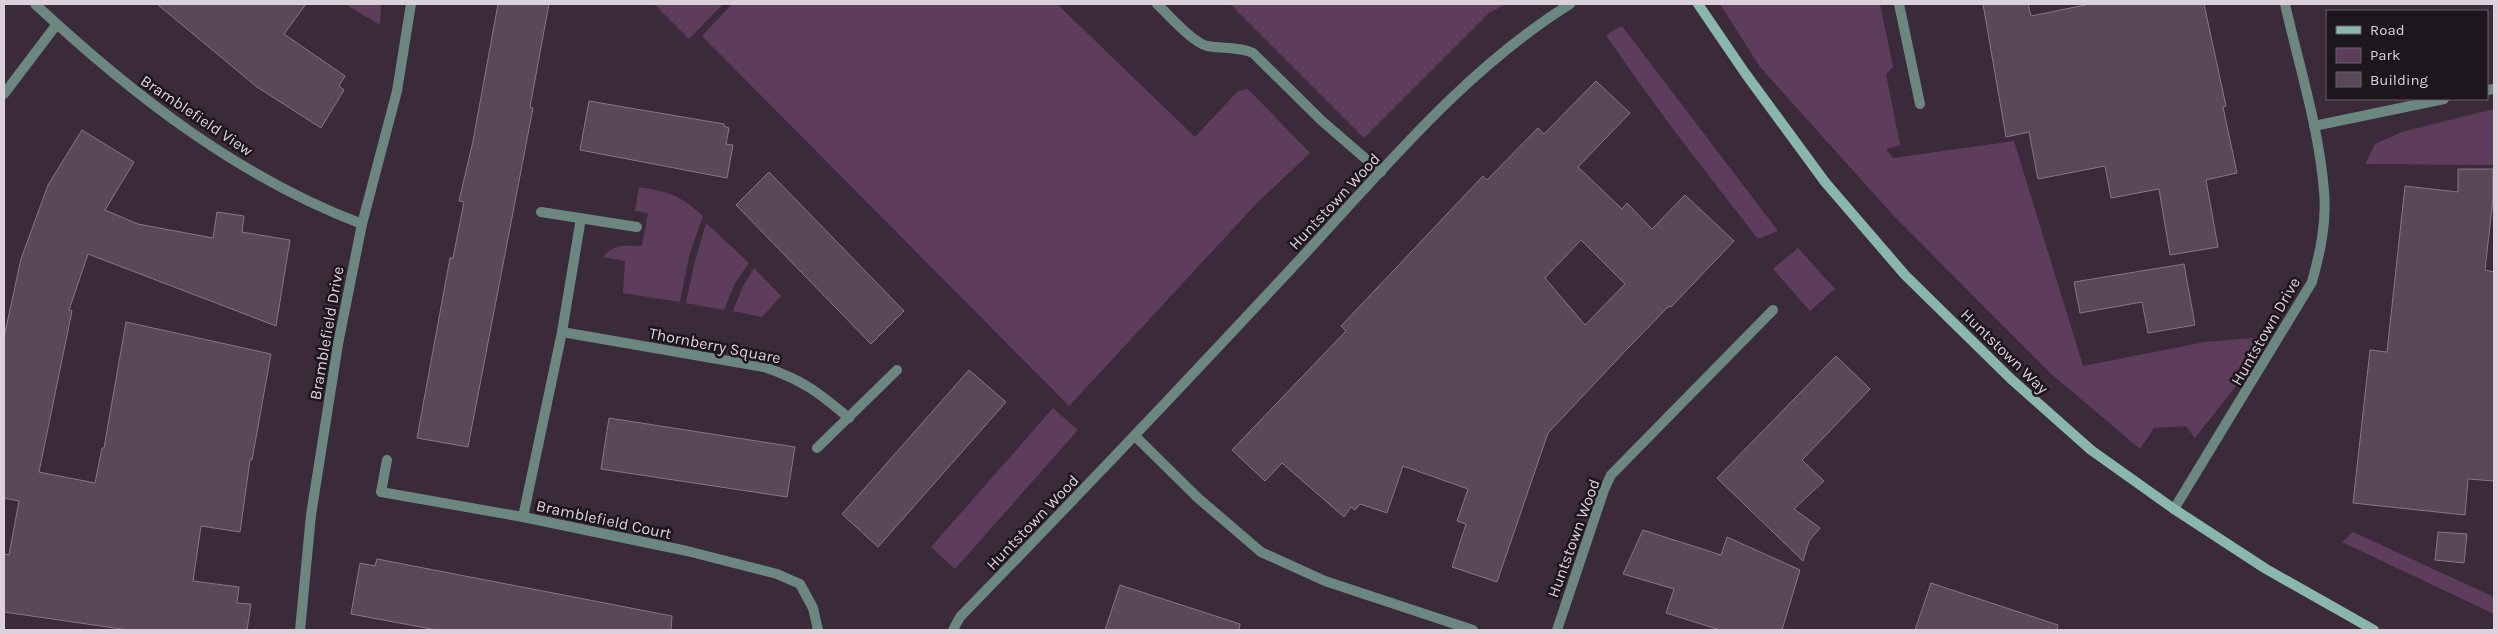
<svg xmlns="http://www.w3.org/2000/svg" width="2498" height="634" font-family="Karla,sans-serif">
	<rect width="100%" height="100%" fill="#3b2b3a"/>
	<g fill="#5e3d5c">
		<path d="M345,4H381L380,25Z"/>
		<path d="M654,4H723L689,39Z"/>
		<path d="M732,4H1057L1195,137L1238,91L1248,89L1310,153L1257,203L1069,406L702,36Z"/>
		<path d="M1230,4H1506L1489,13L1364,138Z"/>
		<path d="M1720,4H1880L1893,67L1886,74L1900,145L1886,149L1893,158L2014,141L2083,366L2205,342L2264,337L2240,381L2195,438L2186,426L2154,428L2140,449L2050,373L1893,215L1760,67Z"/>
		<path d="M1622,26L1778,231L1758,239C1706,172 1653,105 1606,35Z"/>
		<path d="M2494,109V165L2365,164L2375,144L2402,132Z"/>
		<path d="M639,187C669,192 680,195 703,216L689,256L680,302L623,293L625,261L603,257C614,243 626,246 642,246L648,213L635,211Z"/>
		<path d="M706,223L749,263L735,283L724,310L686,303L694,265Z"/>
		<path d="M1798,248L1835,289L1810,311L1773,269Z"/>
		<path d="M754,268L781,296L762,317L733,311L743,286Z"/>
		<path d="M1053,408L1078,430L955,569L931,547Z"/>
		<path d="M2353,532L2494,597V614L2342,542Z"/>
	</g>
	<g fill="#594858" stroke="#887586" fill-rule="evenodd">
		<path d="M157,4H306L284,34L345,76L339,86L344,90L321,128L257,87Z"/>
		<path d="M498,4H549L530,107L533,108L468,447L417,438L450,258H453L464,202L459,201L473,141Z"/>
		<path d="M1983,4H2028L2031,16L2090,4H2204L2226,106L2223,107L2237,173L2206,180L2218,247L2170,255L2159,189L2111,198L2105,166L2038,179L2029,132L2006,137Z"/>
		<path d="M1596,81L1630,113L1578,167L1622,209L1627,203L1652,229L1685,195L1734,241L1671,307L1669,306L1629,347L1548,433L1497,582L1452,567L1466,524L1457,521L1468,489L1403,466L1387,513L1360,504L1355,510L1351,507L1344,517L1282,463L1265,481L1232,450L1346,331L1341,326L1483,176L1487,180L1538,128L1544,134ZM1581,240L1625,284L1585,325L1545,278Z"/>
		<path d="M589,101L724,124V126L729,128L726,144L733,145L727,178L580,150Z"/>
		<path d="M82,130L134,162L105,210L138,224L213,238L217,212L244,216L242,232L290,240L276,326L88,254L69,310L72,311L39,472L95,483L102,448H104L126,322L271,354L252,460H250L240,532L201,526L193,581L239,587L237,603L251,604L247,630H128L4,612V554L9,555L19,501L4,498V337L21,259L48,185Z"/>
		<path d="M2458,169H2493V199L2485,270L2494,272V481L2468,479L2465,515L2353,503L2370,350L2387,352L2405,186L2458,192Z"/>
		<path d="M769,172L904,311L871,344L736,205Z"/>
		<path d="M2184,264L2195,325L2148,333L2142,302L2080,313L2074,282Z"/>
		<path d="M1836,356L1870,389L1802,460L1824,481L1794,509L1820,528L1809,541L1803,561L1717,478Z"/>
		<path d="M969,370L1006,402L878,547L842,514Z"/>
		<path d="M609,418L795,447L787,497L601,469Z"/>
		<path d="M1643,530L1721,555L1727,537L1800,570L1782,630H1720L1666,613L1674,589L1623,574Z"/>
		<path d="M2438,532L2467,534L2464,563L2435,560Z"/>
		<path d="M377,559L672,616L671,630H437L351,614L360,563L375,566Z"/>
		<path d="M1931,583L2058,625L2057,630H1915Z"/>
		<path d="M1120,585L1240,624L1239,630H1105Z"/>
	</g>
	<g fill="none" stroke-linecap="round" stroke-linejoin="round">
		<path stroke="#6b8780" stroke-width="10" d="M1157,4C1169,15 1192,42 1207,46C1223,49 1238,46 1253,53L1322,121L1381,172"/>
		<g stroke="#6b8780" stroke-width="10">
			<path d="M35,4C132,94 236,176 362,224"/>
			<path d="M1899,4L1920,104"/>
			<path d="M2487,90L2494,89"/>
			<path d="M4,94L57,24"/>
			<path d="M2314,126L2444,99"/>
			<path d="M541,212L637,227"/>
			<path d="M562,332L764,367C803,380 818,392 849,418"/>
			<path d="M1136,437L1198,498L1261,552L1325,581L1473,630"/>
			<path d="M817,448L897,370"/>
			<path d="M387,460L381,492L523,517L687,551L777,574L800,584L813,608L818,630"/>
			<path d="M2174,509L2312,282C2320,253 2327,222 2324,191C2319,128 2299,66 2285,4"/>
			<path d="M523,517L562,332L581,218"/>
			<path d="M300,630L311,515L338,344L362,224L397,91L411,4"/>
			<path d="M953,630L960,617C1071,503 1181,387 1290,270C1378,176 1461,72 1570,4"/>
			<path d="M1557,630L1604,490L1611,475L1773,310"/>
		</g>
		<path stroke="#8ab7ac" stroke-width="10" d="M1698,4L1745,73L1825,182L1905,275L2011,379L2091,450L2174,509L2266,569L2374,630"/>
	</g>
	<g text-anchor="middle" stroke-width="5" stroke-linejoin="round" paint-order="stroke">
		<g font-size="16" fill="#dbd1da" stroke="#1d161d">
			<text transform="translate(197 115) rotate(34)" y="6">Bramblefield View</text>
			<text transform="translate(1334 201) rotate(-47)" y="6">Huntstown Wood</text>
			<text transform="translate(2265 331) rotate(-60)" y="6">Huntstown Drive</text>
			<text transform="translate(326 333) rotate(-80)" y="6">Bramblefield Drive</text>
			<text transform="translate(715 345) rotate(11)" y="6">Thornberry Square</text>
			<text transform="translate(2005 351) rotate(44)" y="6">Huntstown Way</text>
			<text transform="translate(604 519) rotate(12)" y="6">Bramblefield Court</text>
			<text transform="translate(1032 522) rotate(-46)" y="6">Huntstown Wood</text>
			<text transform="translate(1573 538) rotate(-70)" y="6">Huntstown Wood</text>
		</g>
	</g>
	<rect width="2498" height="634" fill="none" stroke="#dbd1da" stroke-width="10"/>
	<rect x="2326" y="10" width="162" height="90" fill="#1d161d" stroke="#696169"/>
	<rect x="2336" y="26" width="25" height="8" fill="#8ab7ac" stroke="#696169"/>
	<text x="2370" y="35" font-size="15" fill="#dbd1da">Road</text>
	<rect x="2336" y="48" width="25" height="15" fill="#5e3d5c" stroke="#696169"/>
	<text x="2370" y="60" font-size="15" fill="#dbd1da">Park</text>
	<rect x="2336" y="72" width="25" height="15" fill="#594858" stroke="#696169"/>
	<text x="2370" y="85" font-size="15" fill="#dbd1da">Building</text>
</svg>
